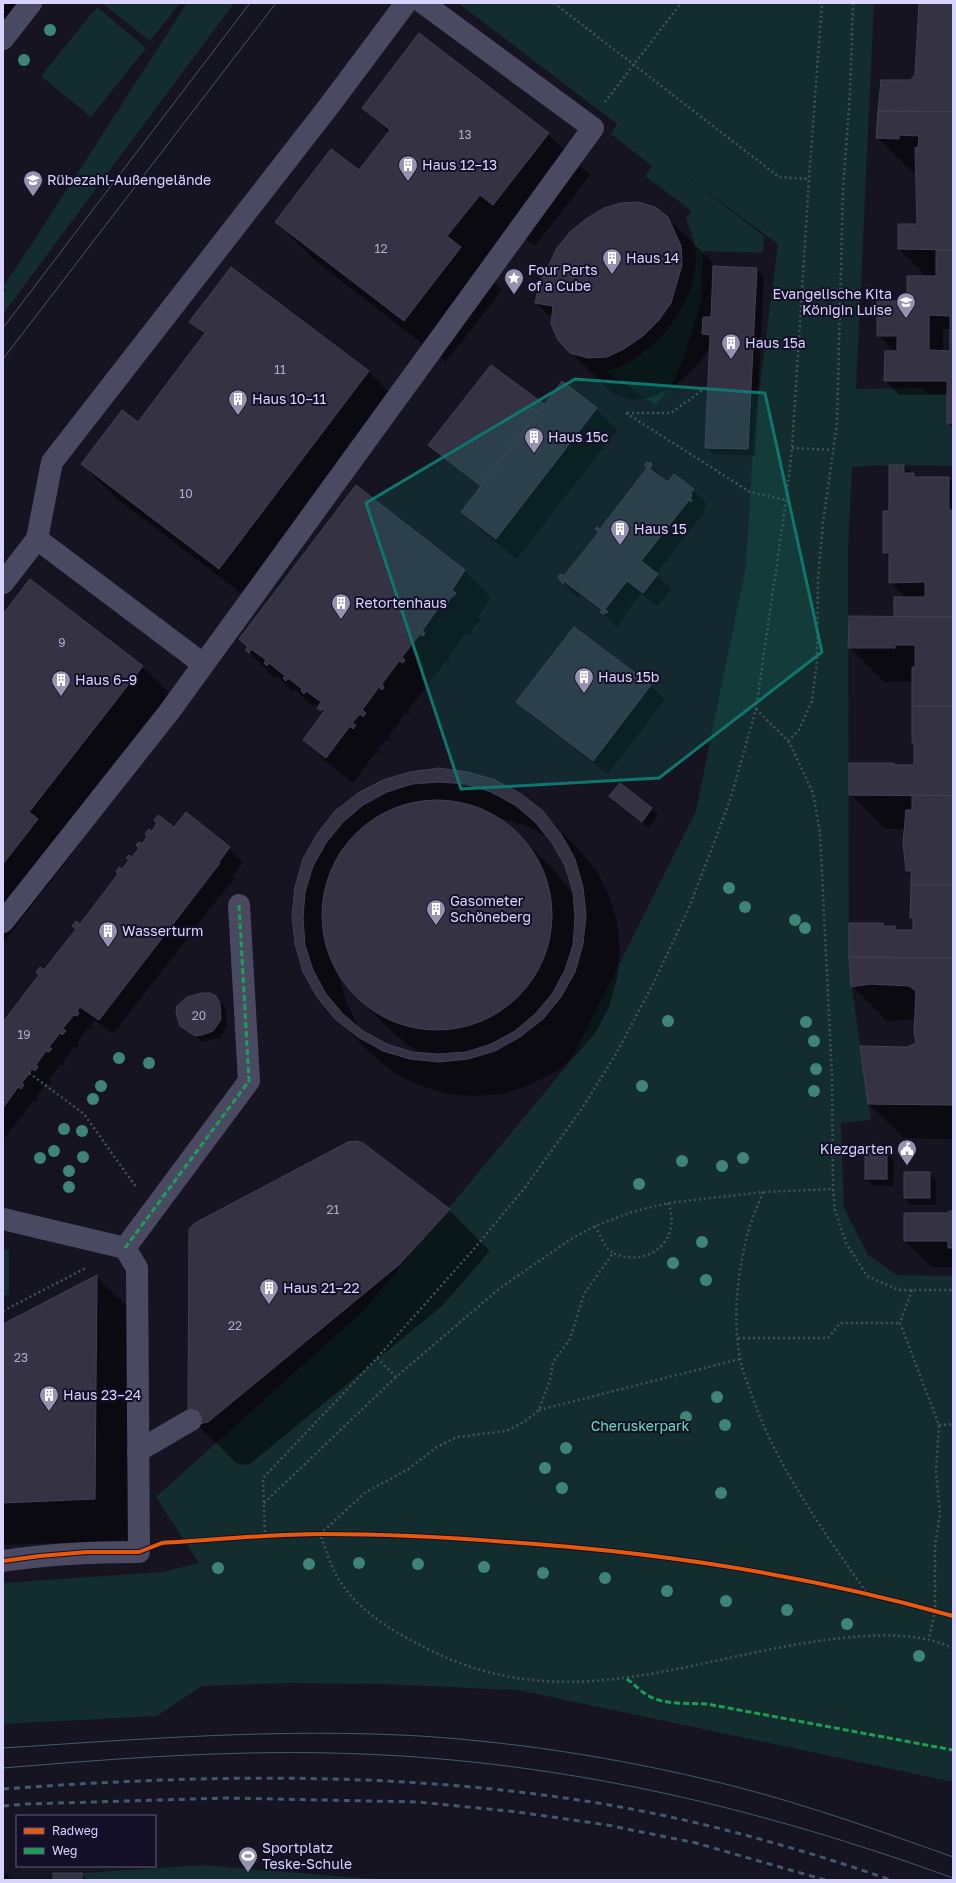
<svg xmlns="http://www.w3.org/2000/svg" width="956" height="1883" font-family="'Golos Text',sans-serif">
	<rect width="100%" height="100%" fill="#161421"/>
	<g fill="#132c2d">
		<path d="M102,3H180L150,41Z"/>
		<path d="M187,3H234L3,314V287L39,233Z"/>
		<path d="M458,3H874L856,389L925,388V393H947V423H953V466L889,465L852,467L848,550L849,969L871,1120L841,1123L844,1208L868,1255L897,1275L953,1276V1782L518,1690L381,1684L289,1683L202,1686L157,1716L3,1724V1583L162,1572L199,1563L156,1497L365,1309L570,1062L696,811L746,565L754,431L778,244L683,174L764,236L763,253L703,251L701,301L691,335L681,364L671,386L656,405L607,372C616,367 628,364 637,357C668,336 693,301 696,262C697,247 691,232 686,218L692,211L645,176L652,166L611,134L617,124Z"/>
		<path d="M97,7L146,48L91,117L41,76Z"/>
		<path d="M3,1249L9,1250V1294L3,1297Z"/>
		<path d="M202,1865L385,1880H82V1873Z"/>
	</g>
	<g fill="#0007" fill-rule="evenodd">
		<path d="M3,3H37L3,46Z"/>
		<path d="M919,3H953V428L948,423V395H899L885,380L898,350L892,349L878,335L908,302L927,277L899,249L918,225L917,172H911L877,137L916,74ZM943,329H951V352H943Z"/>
		<path d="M363,107L548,134L590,175L535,246L522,236L489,277L502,290L446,362L318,263L276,222L359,171L389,133Z"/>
		<path d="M668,218L710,260L713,267L757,269L764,276L755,456L713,454L706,447L710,347L700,362L685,378L666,391L649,398L630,400L613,394L571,352L553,320L536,303Z"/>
		<path d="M3,287L6,290L3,293Z"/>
		<path d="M191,322L368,371L403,406L254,603L117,499L82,464L138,423L204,335Z"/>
		<path d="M491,367L544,406L562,383L596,409L617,430L517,559L483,532L462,512L482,487L430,445Z"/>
		<path d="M650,464L668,483L693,490L707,504L704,509L706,515L703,514L656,574L671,589L658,606L641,594L618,624L621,626L617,628L602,612L579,594L577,597L559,577L564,578Z"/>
		<path d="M903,466L918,478H948L953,483V1139L904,1138L869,1104L907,1048L917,1043L916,1019L887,1021L852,986L882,924L885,927H895L899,931H914V920L911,918L912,876L906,871L905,829H885L850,794L894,764L896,766H915V745L913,743V682H884L849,647L895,617L906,598L890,582V558L884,552L890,512Z"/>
		<path d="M356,487L465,571L491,597L478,617L481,620L480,622L478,621L469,635L466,633L448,658L450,660L449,662L447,660L428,684L431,687L429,689L426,686L408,711L410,714L409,715L406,712L388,737L391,740L390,742L387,739L378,749L381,752L380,754L376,752L353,783L331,766L304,740L324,713L315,704L313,706L310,705L295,689L294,691L291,690L277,676L275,678L247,650Z"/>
		<path d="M3,616L142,667L177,701L64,847L72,854L3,943Z"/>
		<path d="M575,628L651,686L665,700L608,774L532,716L518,702Z"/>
		<path d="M439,769L542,812L577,847L596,870L609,895L617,922L620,951L617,979L609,1007L596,1032L577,1054L555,1072L530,1085L503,1094L474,1096L446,1094L419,1085L393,1072L371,1054L336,1018L304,971L296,887L336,812ZM499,818L527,826L550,839L566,865L575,900L567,886L553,869L518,834ZM339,976L356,996L391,1031L408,1045L425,1054L412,1053L386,1045L360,1030L348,1006Z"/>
		<path d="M611,796L652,808L658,815L649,828Z"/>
		<path d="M186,814L229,848L243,862L232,877L234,878L113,1034L94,1020L90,1026L93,1028L91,1030L88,1028L77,1043L79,1046L77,1048L74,1046L63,1062L65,1064L64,1066L61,1064L49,1079L52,1082L49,1085L47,1082L36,1097L38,1100L36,1102L33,1101L3,1140V1024L152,832L174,828Z"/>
		<path d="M216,997L223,1004L226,1011L227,1027L220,1038L203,1042L181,1026Z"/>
		<path d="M866,1154H887L894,1161L893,1186H873L866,1179Z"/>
		<path d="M929,1173L936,1180V1205H912L905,1198Z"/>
		<path d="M449,1210L490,1251L442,1306L250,1464L242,1465L236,1463L194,1421Z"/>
		<path d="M953,1212V1267H931L905,1241Z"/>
		<path d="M96,1276L138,1317L136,1540L3,1545V1325Z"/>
		<path d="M3,1874H6L12,1880H3Z"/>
		<path d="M81,1874L87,1880H54Z"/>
	</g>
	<g fill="#343243" stroke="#433f54" fill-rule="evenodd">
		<path d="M919,3H953V112L878,111L881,80H911L915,74Z"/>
		<path d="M419,33L549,133L493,205L480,195L447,236L461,247L404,321L275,222L331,149L359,170L390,130L362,108Z"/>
		<path d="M878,111L953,112V250L898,249V224H917L915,148L918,147L919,136L899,135V139L876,138Z"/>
		<path d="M638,202L655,207L668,217L681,246L682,265L671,303L659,320L643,336L624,349L607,357L588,358L570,353L558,340L551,324L553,306L535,303L539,285L557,248L570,232L586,219L604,208L621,203Z"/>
		<path d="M936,250H953V423H947V381H884L885,351H897V336H877V301H907V276H936ZM929,315L950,316V351L929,350Z"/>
		<path d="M713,266L757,268L748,449L705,448L710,335L702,334L703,317H711Z"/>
		<path d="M231,267L369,371L219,569L81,464L122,410L138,422L205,333L189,322Z"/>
		<path d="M491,365L544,404L481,486L428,445Z"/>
		<path d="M562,381L597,408L496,539L461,512L530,422L524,417L532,408L538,413Z"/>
		<path d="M647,462L649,464L650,462L652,464L650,469L668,482L674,474L694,489L690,494L692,495L690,498L692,500L691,502L689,500L641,561L658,574L643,593L627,581L605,609L608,612L603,614L600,612L602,610L564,581L563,584L558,577L560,574L564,576L599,532L595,529L597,527L600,529L647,468L645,465Z"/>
		<path d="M889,465H904V473H914V477H949V510H953V617H894V597H925V582L889,583V553H883V511H889Z"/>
		<path d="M356,485L465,570L452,590L456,593L453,597L452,596L443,610L439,607L422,631L425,633L423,636L420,634L402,657L405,660L403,663L399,661L382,684L384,687L382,690L379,687L362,710L366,713L363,717L360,714L352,723L356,725L353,729L350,726L326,758L303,740L325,710L323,709L321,711L317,708L321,702L306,691L304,694L301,691L302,689L288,678L286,681L283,678L285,676L269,663L267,666L264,663L266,660L251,649L249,653L245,650L248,647L239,639Z"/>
		<path d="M30,579L143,666L29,812L38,819L3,864V614Z"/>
		<path d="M849,616L953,617V706H912V667H915V645H895V648H848Z"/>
		<path d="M574,627L651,685L593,761L516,702Z"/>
		<path d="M912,706H953V796L849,795V763H894V765H914V743H912Z"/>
		<path d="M439,768L468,772L495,780L520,793L543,811L561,834L575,859L583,887L586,915L583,944L575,972L561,997L543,1019L520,1037L495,1051L468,1059L439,1062L410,1059L383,1051L358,1037L335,1019L317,997L303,972L295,944L292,915L295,887L303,859L317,834L335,811L358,793L383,780L410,772ZM439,782L466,784L491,792L515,805L535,822L552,843L565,866L573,892L575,918L573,945L565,970L552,994L535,1014L515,1031L491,1044L466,1052L439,1054L412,1052L387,1044L363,1031L343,1014L326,994L313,970L305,945L303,918L305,892L313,866L326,843L343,822L363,805L387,792L412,784Z"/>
		<path d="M620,783L652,808L642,822L609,796Z"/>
		<path d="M912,795L953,796V885H911V871H906L903,843L906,810H912Z"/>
		<circle cx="437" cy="915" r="115"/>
		<path d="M186,812L230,847L219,862L220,863L99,1020L80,1007L77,1011L79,1013L77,1016L74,1015L63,1028L66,1031L62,1035L60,1033L49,1047L52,1049L49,1052L46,1051L36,1065L38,1067L35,1071L32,1069L22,1083L24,1085L21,1089L18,1087L3,1108V1022L39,975L36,972L40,967L44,970L76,929L72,926L76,921L80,924L118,874L116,872L119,867L122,869L129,860L126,858L129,855L132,857L139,848L136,845L139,842L142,844L147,836L145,834L149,829L152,831L157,823L154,821L158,815L174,827Z"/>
		<path d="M911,885H953V958L849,957V923H883V926H895L896,930H913V918H910Z"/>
		<path d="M849,957L953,958V1105L868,1104L860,1046L907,1047L916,1043L914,1032L916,991L909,986L870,984L851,987Z"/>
		<path d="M202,993H210L216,996L220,1003L221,1020L213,1031L202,1035L195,1036L180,1026L176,1013L177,1006L187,997Z"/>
		<path d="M356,1141L363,1143L450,1209L400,1264L208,1422L199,1424L188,1412L189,1229L195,1223L348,1142Z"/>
		<rect x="865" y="1153" width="22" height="26"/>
		<rect x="904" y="1172" width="26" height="26"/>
		<path d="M949,1211H953V1248H948V1241H904V1213H949Z"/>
		<path d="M97,1275L95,1499L3,1503V1324Z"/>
		<rect x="53" y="1873" width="29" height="7"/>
	</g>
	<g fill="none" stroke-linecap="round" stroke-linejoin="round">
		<g stroke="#44505f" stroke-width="2.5" stroke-dasharray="2 3" stroke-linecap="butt">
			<path d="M554,3L779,177L809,179"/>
			<path d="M605,102L681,3"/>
			<path d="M626,413L750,492L786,500"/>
			<path d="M627,413H671L708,386"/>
			<path d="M792,448L832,450"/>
			<path d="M756,709L788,741L792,748L813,793L820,832L832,1076L833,1189L835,1210L846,1243L867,1276L899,1290H953"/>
			<path d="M788,741L799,730L812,701L817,660L818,579L823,523L837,423L843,189L850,94L853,3"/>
			<path d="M29,1073L84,1114L136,1187"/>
			<path d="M763,1192C758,1205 752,1218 748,1232C738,1270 732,1319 740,1358C742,1370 747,1382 751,1393C776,1466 822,1529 866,1592"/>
			<path d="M668,1203C683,1240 648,1269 613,1253L584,1294L570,1339L553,1362L550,1380L539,1410L524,1422L506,1431L457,1437L437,1447L407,1470L366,1492L320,1534C325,1547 329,1561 335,1573C354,1609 392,1631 426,1648C563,1719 686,1659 825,1640C868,1635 913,1630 953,1648"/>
			<path d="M595,1226L606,1247L613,1253"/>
			<path d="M912,1290L900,1323L939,1425L936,1472L940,1514L935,1545V1611L929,1639"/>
			<path d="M3,1311L86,1268"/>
			<path d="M738,1338H828L840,1323H900"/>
			<path d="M377,1358L396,1377L500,1288L571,1239L595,1226L632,1212L668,1203L763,1192L833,1189"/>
			<path d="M539,1410L740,1359"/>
			<path d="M939,1425L953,1424"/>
			<path d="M264,1503L396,1377"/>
			<path d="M265,1537L263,1478L377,1358L473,1250L523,1190L581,1110L616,1054L654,982L688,910L717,835L731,797L756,709L786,500L792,448L809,179L822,3"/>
		</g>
		<g stroke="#4a4962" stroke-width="22">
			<path d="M3,39L31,3"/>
			<path d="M37,539L203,664"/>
			<path d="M3,583L37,539L52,462L329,106L406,3"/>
			<path d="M3,922L169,712L593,128L423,3"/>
			<path d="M3,1219L125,1248L137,1268L139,1552C93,1552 48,1554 3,1561"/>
			<path d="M125,1248L249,1081L239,905"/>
			<path d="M138,1451L191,1420"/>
		</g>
		<g stroke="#43596b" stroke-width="1">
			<path d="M3,328L250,3"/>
			<path d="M3,359L276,3"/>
			<path d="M3,1748C142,1739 281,1728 420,1736C528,1743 636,1761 741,1788C813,1807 883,1832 953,1857"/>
			<path d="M3,1768C122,1758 242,1749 362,1754C567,1762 760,1808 953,1878"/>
		</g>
		<g stroke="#43596b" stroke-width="3" stroke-dasharray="6 5" stroke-linecap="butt">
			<path d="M3,1789C192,1775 384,1771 572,1799C681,1815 787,1844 891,1880"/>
			<path d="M3,1806L26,1804L227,1798L418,1802L518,1812L607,1825L696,1843L825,1880"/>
		</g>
		<g stroke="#1a9f57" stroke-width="3" stroke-dasharray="6 3" stroke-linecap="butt">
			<path d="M125,1248L249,1081L239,905"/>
			<path d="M627,1679C634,1684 641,1692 649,1696C663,1705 691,1703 707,1704L953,1750"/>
		</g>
		<defs>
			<path id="cycleway" d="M3,1561L40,1556L87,1552H139L162,1543C215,1540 269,1534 322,1534C384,1534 445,1537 507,1542C657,1552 808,1575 953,1616"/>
		</defs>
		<use href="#cycleway" stroke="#130f26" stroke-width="6"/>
		<use href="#cycleway" stroke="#e8590c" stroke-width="4"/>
	</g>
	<g fill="#3e8478">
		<circle cx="50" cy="30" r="6"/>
		<circle cx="24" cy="60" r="6"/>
		<circle cx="729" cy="888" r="6"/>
		<circle cx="745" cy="907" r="6"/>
		<circle cx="795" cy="920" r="6"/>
		<circle cx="805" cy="928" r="6"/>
		<circle cx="668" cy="1021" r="6"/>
		<circle cx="806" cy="1022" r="6"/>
		<circle cx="814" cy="1041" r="6"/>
		<circle cx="119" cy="1058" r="6"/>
		<circle cx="149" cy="1063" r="6"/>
		<circle cx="816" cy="1069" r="6"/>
		<circle cx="101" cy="1086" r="6"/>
		<circle cx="642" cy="1086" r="6"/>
		<circle cx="814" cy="1091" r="6"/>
		<circle cx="93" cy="1099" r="6"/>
		<circle cx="64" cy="1129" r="6"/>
		<circle cx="82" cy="1131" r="6"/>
		<circle cx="54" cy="1151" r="6"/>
		<circle cx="83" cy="1157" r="6"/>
		<circle cx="40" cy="1158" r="6"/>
		<circle cx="743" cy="1158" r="6"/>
		<circle cx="682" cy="1161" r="6"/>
		<circle cx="722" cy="1166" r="6"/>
		<circle cx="69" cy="1171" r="6"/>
		<circle cx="639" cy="1184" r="6"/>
		<circle cx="69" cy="1187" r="6"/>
		<circle cx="702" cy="1242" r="6"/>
		<circle cx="673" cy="1263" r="6"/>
		<circle cx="706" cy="1280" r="6"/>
		<circle cx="717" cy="1397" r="6"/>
		<circle cx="686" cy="1417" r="6"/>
		<circle cx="725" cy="1425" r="6"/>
		<circle cx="566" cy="1448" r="6"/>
		<circle cx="545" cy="1468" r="6"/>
		<circle cx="562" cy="1488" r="6"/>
		<circle cx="721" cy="1493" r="6"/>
		<circle cx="359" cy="1563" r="6"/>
		<circle cx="309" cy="1564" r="6"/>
		<circle cx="418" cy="1564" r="6"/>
		<circle cx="484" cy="1567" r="6"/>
		<circle cx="218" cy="1568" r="6"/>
		<circle cx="543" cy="1573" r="6"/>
		<circle cx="605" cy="1578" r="6"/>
		<circle cx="667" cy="1591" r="6"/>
		<circle cx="726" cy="1601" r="6"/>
		<circle cx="787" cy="1610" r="6"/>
		<circle cx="847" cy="1624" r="6"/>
		<circle cx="919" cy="1656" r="6"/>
	</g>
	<path fill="#0f766e" fill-opacity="0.2" stroke="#0f766e" stroke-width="3" stroke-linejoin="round" d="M575,379L765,393L822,652L659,778L461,789L366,503Z"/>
	<defs>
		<symbol id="building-pin" viewBox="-11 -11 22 30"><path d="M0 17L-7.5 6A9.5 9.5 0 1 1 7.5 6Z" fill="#9591b1" stroke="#130f26"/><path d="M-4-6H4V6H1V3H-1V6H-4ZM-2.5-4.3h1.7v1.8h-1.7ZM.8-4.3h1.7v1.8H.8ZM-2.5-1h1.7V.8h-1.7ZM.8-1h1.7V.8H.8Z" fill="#fff"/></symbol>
		<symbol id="school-pin" viewBox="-11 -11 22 30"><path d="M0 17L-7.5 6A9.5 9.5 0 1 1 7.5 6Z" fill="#9591b1" stroke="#130f26"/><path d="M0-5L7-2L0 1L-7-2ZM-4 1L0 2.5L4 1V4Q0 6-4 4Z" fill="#fff"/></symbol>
		<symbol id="sight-pin" viewBox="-11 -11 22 30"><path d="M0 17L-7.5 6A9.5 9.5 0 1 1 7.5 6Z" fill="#9591b1" stroke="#130f26"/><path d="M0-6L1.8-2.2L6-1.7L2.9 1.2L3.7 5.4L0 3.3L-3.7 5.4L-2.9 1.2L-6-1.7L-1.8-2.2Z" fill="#fff"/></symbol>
		<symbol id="civic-pin" viewBox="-11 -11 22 30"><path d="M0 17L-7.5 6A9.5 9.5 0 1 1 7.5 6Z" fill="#9591b1" stroke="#130f26"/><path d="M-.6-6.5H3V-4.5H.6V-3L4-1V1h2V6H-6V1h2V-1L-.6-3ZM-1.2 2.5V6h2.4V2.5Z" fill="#fff"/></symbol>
		<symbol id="stadium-pin" viewBox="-11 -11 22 30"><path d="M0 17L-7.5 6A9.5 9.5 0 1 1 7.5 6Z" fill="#9591b1" stroke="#130f26"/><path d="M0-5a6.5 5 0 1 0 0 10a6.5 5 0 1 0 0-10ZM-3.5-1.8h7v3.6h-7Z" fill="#fff"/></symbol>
	</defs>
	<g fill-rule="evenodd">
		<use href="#building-pin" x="397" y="154" width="22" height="30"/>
		<use href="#school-pin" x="22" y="169" width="22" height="30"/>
		<use href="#building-pin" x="601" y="247" width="22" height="30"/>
		<use href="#sight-pin" x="503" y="267" width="22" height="30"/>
		<use href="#school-pin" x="895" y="291" width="22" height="30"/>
		<use href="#building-pin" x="720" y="332" width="22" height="30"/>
		<use href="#building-pin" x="227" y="388" width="22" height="30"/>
		<use href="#building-pin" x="523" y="426" width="22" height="30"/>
		<use href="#building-pin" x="609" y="518" width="22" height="30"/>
		<use href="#building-pin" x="330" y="592" width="22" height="30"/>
		<use href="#building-pin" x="573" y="666" width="22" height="30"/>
		<use href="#building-pin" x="50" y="669" width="22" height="30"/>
		<use href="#building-pin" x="425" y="898" width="22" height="30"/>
		<use href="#building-pin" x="97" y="920" width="22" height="30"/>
		<use href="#civic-pin" x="896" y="1138" width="22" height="30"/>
		<use href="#building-pin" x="258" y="1277" width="22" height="30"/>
		<use href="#building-pin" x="38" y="1384" width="22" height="30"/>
		<use href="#stadium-pin" x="237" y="1845" width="22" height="30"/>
	</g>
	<g text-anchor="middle" stroke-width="4" stroke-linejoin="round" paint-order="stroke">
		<g font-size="12" fill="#b0acd0">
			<text x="465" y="139">13</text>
			<text x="381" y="253">12</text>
			<text x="280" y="374">11</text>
			<text x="186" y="498">10</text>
			<text x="62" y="647">9</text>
			<text x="199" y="1020">20</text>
			<text x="24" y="1039">19</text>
			<text x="333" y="1214">21</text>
			<text x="235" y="1330">22</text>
			<text x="21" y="1362">23</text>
		</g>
		<g font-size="14" fill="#d9d4ff" stroke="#130f26" text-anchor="start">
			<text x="422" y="170">Haus 12–13</text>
			<text x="47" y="185">Rübezahl-Außengelände</text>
			<text x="626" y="263">Haus 14</text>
			<text x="528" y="275">Four Parts<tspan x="528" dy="16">of a Cube</tspan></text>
			<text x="892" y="299" text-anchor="end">Evangelische Kita<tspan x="892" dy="16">Königin Luise</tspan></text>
			<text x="745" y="348">Haus 15a</text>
			<text x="252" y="404">Haus 10–11</text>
			<text x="548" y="442">Haus 15c</text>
			<text x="634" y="534">Haus 15</text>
			<text x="355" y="608">Retortenhaus</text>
			<text x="598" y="682">Haus 15b</text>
			<text x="75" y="685">Haus 6–9</text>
			<text x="450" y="906">Gasometer<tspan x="450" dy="16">Schöneberg</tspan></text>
			<text x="122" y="936">Wasserturm</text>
			<text x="893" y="1154" text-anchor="end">Kiezgarten</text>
			<text x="283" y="1293">Haus 21–22</text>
			<text x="63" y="1400">Haus 23–24</text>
			<text x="262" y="1853">Sportplatz<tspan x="262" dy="16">Teske-Schule</tspan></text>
		</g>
		<g font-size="14" fill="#5fe0c0" stroke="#130f26">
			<text x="640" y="1431">Cheruskerpark</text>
		</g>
	</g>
	<rect width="956" height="1883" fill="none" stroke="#d9d4ff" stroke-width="8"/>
	<rect x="16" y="1815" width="140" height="52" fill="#130f26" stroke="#625e7d"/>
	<rect x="24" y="1828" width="20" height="6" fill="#e8590c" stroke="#625e7d"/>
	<text x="52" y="1835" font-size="12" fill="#d9d4ff">Radweg</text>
	<rect x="24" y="1848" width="20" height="6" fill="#1a9f57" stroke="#625e7d"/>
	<text x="52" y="1855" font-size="12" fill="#d9d4ff">Weg</text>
</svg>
